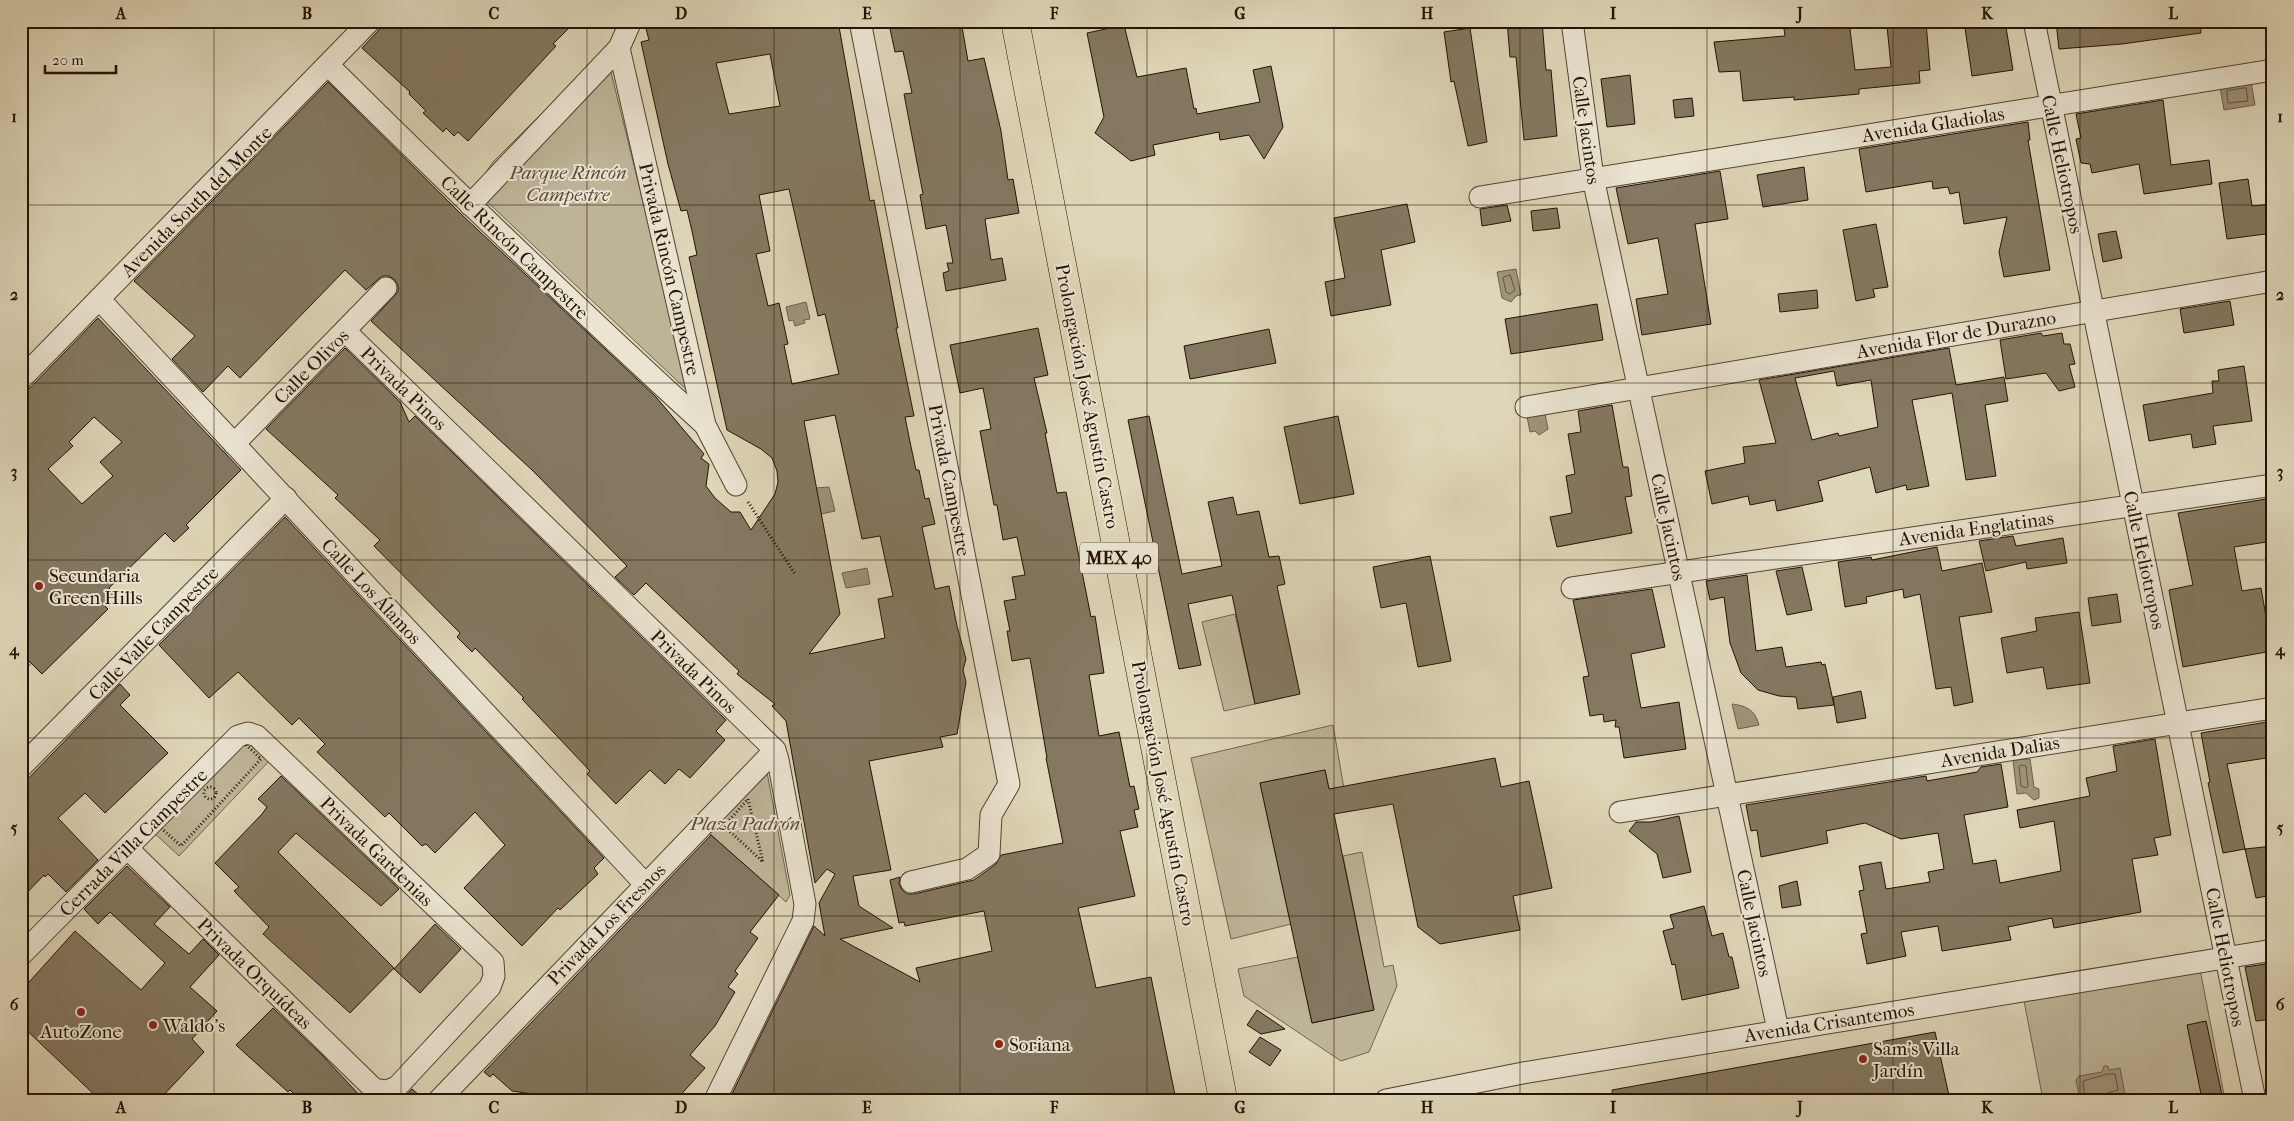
<svg xmlns="http://www.w3.org/2000/svg" width="2294" height="1121" font-family="'IM FELL French Canon',serif">
	<rect width="100%" height="100%" fill="#ded6b8"/>
	<filter id="stains"><feTurbulence type="fractalNoise" baseFrequency=".004" numOctaves="4"/><feColorMatrix values="0 0 0 0 .2 0 0 0 0 .09 0 0 0 0 .02 0 0 0 .5 -.17"/></filter>
	<radialGradient id="worn" r=".72"><stop offset=".6" stop-color="#630" stop-opacity="0"/><stop offset="1" stop-color="#630" stop-opacity=".3"/></radialGradient>
	<g fill="#beb599" stroke="#70644e">
		<path d="M591,64H609L690,393L479,194L486,172L493,162Z"/>
		<path d="M1235,614L1255,704L1224,711L1202,622Z"/>
		<path d="M21,653L32,663L21,674Z"/>
		<path d="M1333,725L1346,800L1332,803L1325,770L1260,783L1291,924L1231,939L1191,758Z"/>
		<path d="M239,732L272,758L179,856L152,831Z"/>
		<path d="M766,767L790,895L786,902L700,825Z"/>
		<path d="M1362,852L1384,967L1393,965L1397,986L1369,1052L1341,1061L1244,996L1238,969L1298,957L1312,1023L1374,1010L1343,856Z"/>
		<path d="M2197,953L2225,1100H2043L2021,985Z"/>
	</g>
	<g fill="#9e947a" stroke="#6c604a">
		<path d="M2251,82L2255,105L2224,110L2220,87Z"/>
		<path d="M1516,269L1521,295L1516,296L1511,302L1502,298L1497,272Z"/>
		<path d="M806,302L810,319L804,320L805,323L795,326L793,320L789,321L786,307Z"/>
		<path d="M1543,403L1548,429L1539,435L1535,431L1530,432L1525,406Z"/>
		<path d="M829,487L835,511L821,514L816,488Z"/>
		<path d="M867,568L870,584L846,588L842,573Z"/>
		<path d="M1732,704C1747,706 1755,710 1759,725L1738,729Z"/>
		<path d="M2030,759L2034,787L2039,789V798L2034,800L2026,793L2017,794L2013,760Z"/>
		<path d="M2104,1066H2108L2109,1070L2120,1068L2125,1095L2097,1100H2080L2076,1080L2079,1076L2102,1072Z"/>
	</g>
	<g fill="none" stroke-linecap="round" stroke-linejoin="round">
		<g stroke="#60543e" stroke-width="1">
			<path d="M2246,88L2248,101L2228,103L2227,91Z"/>
			<path d="M1510,275L1515,290L1510,294L1506,292L1503,278Z"/>
			<path d="M2021,765L2026,766L2028,786L2026,788L2021,786L2019,767Z"/>
			<path d="M2085,1100L2083,1081L2107,1074H2115L2118,1090L2107,1093L2105,1100"/>
		</g>
	</g>
	<g fill="#847861" stroke="#221302" fill-rule="evenodd">
		<path d="M382,21H576L553,44L556,46L468,141L458,132L454,136L446,128L443,132L423,113L426,111L409,94L410,92L362,48L379,30Z"/>
		<path d="M644,21H838L870,201L874,200L898,328H896L914,416L905,417L910,442L916,470H919L925,499L929,498L935,524L922,527L935,589L949,586L957,626L966,659L963,670L966,682L957,734L940,737L943,747L869,761L891,870L853,876L859,906L893,928L840,939L920,982L916,968L992,951L984,911L905,926L904,922L899,923L890,880L900,877L899,884L902,890L907,894H914L974,880L996,864L1001,855L1063,843L1046,758H1047L1030,658L1012,661L1007,631H1010L1004,601L1016,599L1012,577L1025,575L1017,537L1003,540L997,505H994L980,431L991,429L983,388L960,393L950,345L1038,328L1048,375L1034,378L1047,433H1045L1057,493L1066,492L1091,617L1095,616L1104,673L1089,675L1099,736L1119,732L1130,787L1134,786L1139,809L1134,810L1138,827L1120,831L1135,896L1078,908L1096,988L1151,977L1176,1100H729L814,926L825,936L819,903L835,874L827,869L815,883L786,721L772,706L775,704L737,674L739,671L646,583L634,595L615,577L627,566L532,470L371,321L398,292V285L394,279L389,276H382L366,290L345,270L240,378L228,366L203,392L172,359L195,336L134,281L328,82L461,214L656,397L704,454L701,458L709,464L706,486L715,498L731,512H740L751,530L775,494L778,482L777,471L772,458L761,449L727,430L689,257L697,255L692,231L687,210L681,211L668,164L641,42L649,40ZM770,54L780,106L729,114L716,63ZM789,189L818,316L825,314L839,374L792,384L784,345L788,344L779,303L768,306L756,254L770,251L759,195ZM835,415L862,539L880,536L893,596L878,599L885,638L809,654L840,614L804,421Z"/>
		<path d="M901,21H961L968,61L984,58L1001,131L1008,180L1013,179L1019,213L985,219L991,260L1002,258L1006,280L946,291L943,273L949,271L947,263H953L946,225L926,229L920,195L923,194L904,94L912,93L903,51L895,52L889,24Z"/>
		<path d="M1507,21H1542L1546,70H1551L1557,136L1524,140L1516,57H1510Z"/>
		<path d="M1783,21H1849L1855,70L1891,67L1887,26L1926,22L1930,70L1919,71L1920,83L1859,89V94L1794,100V97L1743,101L1740,71L1719,72L1714,42L1785,36Z"/>
		<path d="M1964,21H2005L2013,70L1972,76Z"/>
		<path d="M2056,21H2200L2201,33L2122,44L2059,49Z"/>
		<path d="M1124,25L1137,77L1186,68L1194,109L1196,108L1197,114L1260,102L1253,70L1271,66L1283,127L1264,159L1249,135L1220,140L1219,132L1153,145L1155,155L1131,161L1095,133L1104,117L1087,33Z"/>
		<path d="M1470,28L1487,142L1468,146L1454,81L1451,82L1444,32Z"/>
		<path d="M1630,75L1635,124L1607,127L1601,79Z"/>
		<path d="M1692,98L1694,116L1675,118L1673,100Z"/>
		<path d="M2163,100L2171,165L2209,160L2212,184L2144,194L2139,164L2092,173L2090,164L2081,163L2076,139L2081,138L2076,114Z"/>
		<path d="M2028,122L2030,140H2028L2050,270L2004,277L1999,252L2007,217L1964,224L1959,192L1950,194L1948,187L1933,189L1932,181L1866,192L1859,149Z"/>
		<path d="M1804,167L1808,200L1763,207L1757,175Z"/>
		<path d="M1720,171L1728,219L1695,224L1711,324L1642,335L1636,299L1668,294L1658,238L1628,244L1616,188Z"/>
		<path d="M2248,179L2252,206L2273,204V233L2227,239L2219,183Z"/>
		<path d="M1407,204L1415,242L1381,250L1391,305L1331,316L1325,282L1345,278L1334,218Z"/>
		<path d="M1507,205L1511,221L1482,226L1480,209Z"/>
		<path d="M1557,208L1560,228L1533,231L1531,211Z"/>
		<path d="M1876,224L1888,287L1873,289L1875,297L1856,301L1843,230Z"/>
		<path d="M2116,231L2122,258L2103,262L2098,234Z"/>
		<path d="M1817,290L1818,308L1780,312L1778,294Z"/>
		<path d="M2230,301L2234,325L2184,333L2180,309Z"/>
		<path d="M1597,304L1603,340L1511,354L1505,319Z"/>
		<path d="M98,318L241,470L186,525L189,528L174,542L165,533L109,588L115,594L104,605L108,609L42,674L21,653V391L30,388ZM94,417L122,442L100,462L113,476L82,504L48,469L73,446L69,442Z"/>
		<path d="M1269,329L1276,363L1190,379L1184,346Z"/>
		<path d="M2041,333L2043,336L2062,333L2064,344H2070L2075,364L2069,365L2075,387L2059,391L2046,373L2006,379L2000,340Z"/>
		<path d="M345,348L400,402L409,422L415,416L726,720L716,731L725,740L690,778L679,769L665,784L650,770L616,804L587,774L590,771L522,699L524,698L475,648L472,652L457,637L460,633L374,546L380,540L335,498L338,495L266,429Z"/>
		<path d="M1949,348L1956,385L2004,377L2008,401L1985,405L1996,476L1966,480L1952,393L1912,400L1929,486L1907,490L1906,485L1876,493L1870,467L1818,481L1823,501L1777,511L1775,500L1750,505L1748,496L1712,504L1705,471L1745,463L1743,447L1776,443L1759,380ZM1834,371L1837,386L1871,380L1878,427L1839,436L1838,433L1812,440L1795,378Z"/>
		<path d="M2244,366L2252,421L2213,426L2216,444L2193,448L2191,434L2149,441L2143,405L2213,393L2212,381H2219L2218,370Z"/>
		<path d="M1612,405L1623,467H1628L1632,496L1625,497L1632,533L1557,547L1550,517L1572,513L1566,476L1575,474L1568,434L1581,432L1578,411Z"/>
		<path d="M1149,416L1182,574L1222,566L1208,502L1233,497L1237,515L1259,511L1269,557L1279,556L1285,584L1277,586L1300,694L1255,704L1232,595L1188,604L1201,665L1179,669L1128,420Z"/>
		<path d="M1338,416L1354,494L1300,504L1284,427Z"/>
		<path d="M2273,498V541L2234,547L2242,591L2261,588L2272,651L2183,667L2169,590L2193,585L2178,513Z"/>
		<path d="M285,517L604,858L594,868L598,874L560,910L558,908L522,946L464,888L505,845L475,812L435,853L426,844L422,846L389,813L385,817L317,752L325,744L299,718L292,725L238,672L209,698L159,645Z"/>
		<path d="M2013,536L2016,546L2063,538L2067,563L2027,569L2026,562L1986,571L1979,541Z"/>
		<path d="M1937,547L1942,571L1982,563L1992,612L1959,617L1973,702L1954,706L1951,687L1936,689L1920,594L1904,598L1903,589L1866,597L1867,603L1845,607L1838,562L1871,557L1872,560Z"/>
		<path d="M1430,556L1451,661L1418,667L1406,603L1381,608L1373,567Z"/>
		<path d="M1802,567L1812,610L1787,615L1776,571Z"/>
		<path d="M1747,575L1756,651L1782,647L1786,667L1821,662L1822,665L1825,664L1834,705L1798,709L1796,697L1779,696L1758,690L1741,673L1730,643L1724,597L1710,600L1706,581Z"/>
		<path d="M1652,589L1665,647L1631,654L1641,708L1679,702L1686,749L1624,758L1619,727H1615L1616,720L1604,722L1603,714L1590,716L1583,677L1589,676L1573,600Z"/>
		<path d="M2117,594L2121,622L2092,626L2088,598Z"/>
		<path d="M2079,612L2090,683L2047,689L2043,667L2007,673L2001,638L2037,631L2035,618Z"/>
		<path d="M120,684L130,695L120,705L168,753L105,813L85,793L58,818L98,860L66,892L48,874L45,877L44,875L21,899V786Z"/>
		<path d="M1861,691L1866,718L1837,723L1833,697Z"/>
		<path d="M2273,721V757L2227,764L2245,849L2223,853L2208,783L2210,782L2201,733Z"/>
		<path d="M2155,739L2171,835L2154,838L2158,855L2132,859L2141,912L2054,928L2052,918L2008,927L2011,940L1942,951L1938,926L1901,932L1906,956L1867,964L1861,934L1867,933L1859,891L1864,890L1859,866L1881,862L1886,889L1930,882L1928,872L1944,869L1938,833L1901,839L1865,823L1826,831L1828,843L1761,857L1757,830L1751,831L1746,805L1926,776L1927,781L1977,772L1981,767L2001,764L2008,807L1964,815L1973,864L1996,860L2000,883L2061,871L2054,821L2020,828L2017,810L2090,796L2086,778L2117,771L2113,746Z"/>
		<path d="M1495,758L1501,787L1529,781L1552,888L1513,896L1520,930L1440,944L1418,927L1393,804L1334,814L1374,1010L1312,1023L1260,783L1325,770L1329,789Z"/>
		<path d="M281,776L399,889L381,906L296,833L278,852L394,968L350,1013L263,934L269,927L234,891L239,887L215,863L262,814L267,807L258,799Z"/>
		<path d="M1679,816L1691,872L1663,878L1657,854L1629,831L1636,822H1651Z"/>
		<path d="M711,835L779,895L750,932L758,938L735,971L738,974L728,987L735,992L715,1026L690,1055L705,1068L676,1100H551L546,1096L512,1091L493,1074L490,1077L484,1072Z"/>
		<path d="M2273,846V895L2256,898L2245,849Z"/>
		<path d="M127,866L170,907L154,924L189,954L203,939L219,955L190,987L217,1011L192,1039L204,1052L159,1100H100L21,1025V991L75,931L141,990L165,963L110,912L98,924L84,909Z"/>
		<path d="M1797,881L1801,905L1782,908L1779,886Z"/>
		<path d="M1704,906L1712,936L1723,933L1729,957H1732L1739,988L1682,1000L1675,964L1672,965L1663,931L1674,928L1670,915Z"/>
		<path d="M435,924L461,949L420,993L394,969Z"/>
		<path d="M2273,963V1019L2256,1021L2245,967Z"/>
		<path d="M273,1008L323,1056L364,1100H300L290,1090L288,1092L236,1045Z"/>
		<path d="M1257,1010L1285,1029L1261,1034L1247,1025Z"/>
		<path d="M2206,1021L2222,1095L2202,1099L2187,1025Z"/>
		<path d="M1935,1032L1950,1100H1613L1612,1090Z"/>
		<path d="M1260,1037L1281,1050L1270,1066L1249,1052Z"/>
		<path d="M412,1089L425,1100H399L406,1096Z"/>
	</g>
	<g fill="none" stroke-linecap="round" stroke-linejoin="round">
		<defs>
			<g id="minor">
				<path d="M860,21L1009,784L991,815L989,854L967,869L911,882"/>
				<path d="M1572,21L1593,178L1778,1030"/>
				<path d="M2034,21L2255,1100"/>
				<path d="M619,48L705,425L736,485"/>
				<path d="M329,66C452,188 577,308 705,425"/>
				<path d="M1480,197L2273,70"/>
				<path d="M470,205L619,48L631,21"/>
				<path d="M99,299L645,884"/>
				<path d="M345,331L775,750L778,760L805,904L803,921L715,1100"/>
				<path d="M21,379L370,21"/>
				<path d="M1526,407L2273,281"/>
				<path d="M234,444L386,288"/>
				<path d="M1572,588L2273,485"/>
				<path d="M21,767L286,498"/>
				<path d="M1620,812L2273,708"/>
				<path d="M21,955L238,736L248,733L257,736L493,962L494,976L490,987L397,1087L386,1091L374,1089L127,848"/>
				<path d="M439,1100L775,750"/>
				<path d="M1386,1100L1523,1073L2273,950"/>
			</g>
			<path id="trunk" d="M1015,21L1222,1094L1221,1100"/>
		</defs>
		<use href="#minor" stroke="#514430" stroke-width="23"/>
		<use href="#trunk" stroke="#221302" stroke-width="29"/>
		<g stroke="#221302" stroke-width="3" stroke-dasharray="1 2.5" stroke-linecap="butt">
			<path d="M748,502L795,574"/>
			<path d="M241,740L261,759L181,846L160,827Z"/>
			<circle cx="210" cy="793" r="6"/>
			<path d="M748,799L763,862L724,826Z"/>
		</g>
		<use href="#minor" stroke="#eae4d1" stroke-width="21"/>
		<use href="#trunk" stroke="#ded6b8" stroke-width="28"/>
	</g>
	<path fill="none" stroke="#221302" stroke-width="1" stroke-opacity="0.55" d="M214,21V1100M401,21V1100M587,21V1100M774,21V1100M960,21V1100M1147,21V1100M1334,21V1100M1520,21V1100M1707,21V1100M1893,21V1100M2080,21V1100M21,205H2273M21,383H2273M21,560H2273M21,738H2273M21,916H2273"/>
	<g fill="#8f2418" stroke="#eae4d1" stroke-width="2">
		<circle cx="39" cy="586" r="5"/>
		<circle cx="81" cy="1012" r="5"/>
		<circle cx="153" cy="1025" r="5"/>
		<circle cx="999" cy="1044" r="5"/>
		<circle cx="1863" cy="1059" r="5"/>
	</g>
	<g text-anchor="middle" stroke-width="4" stroke-linejoin="round" paint-order="stroke">
		<rect fill="#eae4d1" stroke="#5e5240" stroke-width="1" x="1080" y="542.5" width="78" height="31" rx="4"/>
		<g font-size="18" font-weight="bold" fill="#221302">
			<text x="1119" y="564">MEX 40</text>
		</g>
		<g font-size="19" fill="#221302" stroke="#eae4d1">
			<text transform="translate(1933 124) rotate(-9)" y="7">Avenida Gladiolas</text>
			<text transform="translate(1587 130) rotate(82)" y="7">Calle Jacintos</text>
			<text transform="translate(2063 164) rotate(78)" y="7">Calle Heliotropos</text>
			<text transform="translate(196 201) rotate(-45)" y="7">Avenida South del Monte</text>
			<text transform="translate(515 247) rotate(44)" y="7">Calle Rincón Campestre</text>
			<text transform="translate(670 269) rotate(77)" y="7">Privada Rincón Campestre</text>
			<text transform="translate(1956 334) rotate(-10)" y="7">Avenida Flor de Durazno</text>
			<text transform="translate(311 366) rotate(-45)" y="7">Calle Olivos</text>
			<text transform="translate(404 388) rotate(44)" y="7">Privada Pinos</text>
			<text transform="translate(1088 396) rotate(79)" y="7">Prolongación José Agustín Castro</text>
			<text transform="translate(950 480) rotate(79)" y="7">Privada Campestre</text>
			<text transform="translate(1669 527) rotate(78)" y="7">Calle Jacintos</text>
			<text transform="translate(1976 528) rotate(-8)" y="7">Avenida Englatinas</text>
			<text transform="translate(2145 560) rotate(78)" y="7">Calle Heliotropos</text>
			<text transform="translate(372 591) rotate(47)" y="7">Calle Los Álamos</text>
			<text transform="translate(153 633) rotate(-46)" y="7">Calle Valle Campestre</text>
			<text transform="translate(694 671) rotate(44)" y="7">Privada Pinos</text>
			<text transform="translate(2000 751) rotate(-9)" y="7">Avenida Dalias</text>
			<text transform="translate(1164 793) rotate(79)" y="7">Prolongación José Agustín Castro</text>
			<text transform="translate(133 842) rotate(-45)" y="7">Cerrada Villa Campestre</text>
			<text transform="translate(377 851) rotate(44)" y="7">Privada Gardenias</text>
			<text transform="translate(1755 923) rotate(78)" y="7">Calle Jacintos</text>
			<text transform="translate(606 924) rotate(-46)" y="7">Privada Los Fresnos</text>
			<text transform="translate(2226 957) rotate(79)" y="7">Calle Heliotropos</text>
			<text transform="translate(255 973) rotate(44)" y="7">Privada Orquídeas</text>
			<text transform="translate(1829 1022) rotate(-9)" y="7">Avenida Crisantemos</text>
		</g>
		<g font-size="19" font-style="italic" fill="#594c37" stroke="#eae4d1">
			<text x="568" y="179">Parque Rincón<tspan x="568" dy="22">Campestre</tspan></text>
			<text x="745" y="830">Plaza Padrón</text>
		</g>
		<g font-size="19" fill="#221302" stroke="#eae4d1" text-anchor="start">
			<text x="49" y="582">Secundaria<tspan x="49" dy="22">Green Hills</tspan></text>
			<text x="163" y="1032">Waldo's</text>
			<text x="81" y="1038" text-anchor="middle">AutoZone</text>
			<text x="1009" y="1051">Soriana</text>
			<text x="1873" y="1055">Sam's Villa<tspan x="1873" dy="22">Jardín</tspan></text>
		</g>
	</g>
	<rect width="2294" height="1121" fill="none" stroke="#ded6b8" stroke-width="55"/>
	<path d="M45 65v8h71v-8" fill="none" stroke="#221302" stroke-width="2.5"/>
	<text x="52" y="65" font-size="15" fill="#221302" stroke="#eae4d1" stroke-width="4" paint-order="stroke">20 m</text>
	<rect x="28" y="28" width="2238" height="1066" fill="none" stroke="#221302" stroke-width="2"/>
	<g font-size="16" text-anchor="middle" font-weight="bold" fill="#221302">
		<text x="121" y="19">A</text>
		<text x="307" y="19">B</text>
		<text x="494" y="19">C</text>
		<text x="681" y="19">D</text>
		<text x="867" y="19">E</text>
		<text x="1054" y="19">F</text>
		<text x="1240" y="19">G</text>
		<text x="1427" y="19">H</text>
		<text x="1613" y="19">I</text>
		<text x="1800" y="19">J</text>
		<text x="1987" y="19">K</text>
		<text x="2173" y="19">L</text>
		<text x="14" y="122">1</text>
		<text x="2280" y="122">1</text>
		<text x="14" y="300">2</text>
		<text x="2280" y="300">2</text>
		<text x="14" y="477">3</text>
		<text x="2280" y="477">3</text>
		<text x="14" y="655">4</text>
		<text x="2280" y="655">4</text>
		<text x="14" y="833">5</text>
		<text x="2280" y="833">5</text>
		<text x="14" y="1010">6</text>
		<text x="2280" y="1010">6</text>
		<text x="121" y="1113">A</text>
		<text x="307" y="1113">B</text>
		<text x="494" y="1113">C</text>
		<text x="681" y="1113">D</text>
		<text x="867" y="1113">E</text>
		<text x="1054" y="1113">F</text>
		<text x="1240" y="1113">G</text>
		<text x="1427" y="1113">H</text>
		<text x="1613" y="1113">I</text>
		<text x="1800" y="1113">J</text>
		<text x="1987" y="1113">K</text>
		<text x="2173" y="1113">L</text>
	</g>
	<rect width="100%" height="100%" filter="url(#stains)"/>
	<rect width="100%" height="100%" fill="url(#worn)"/>
</svg>
